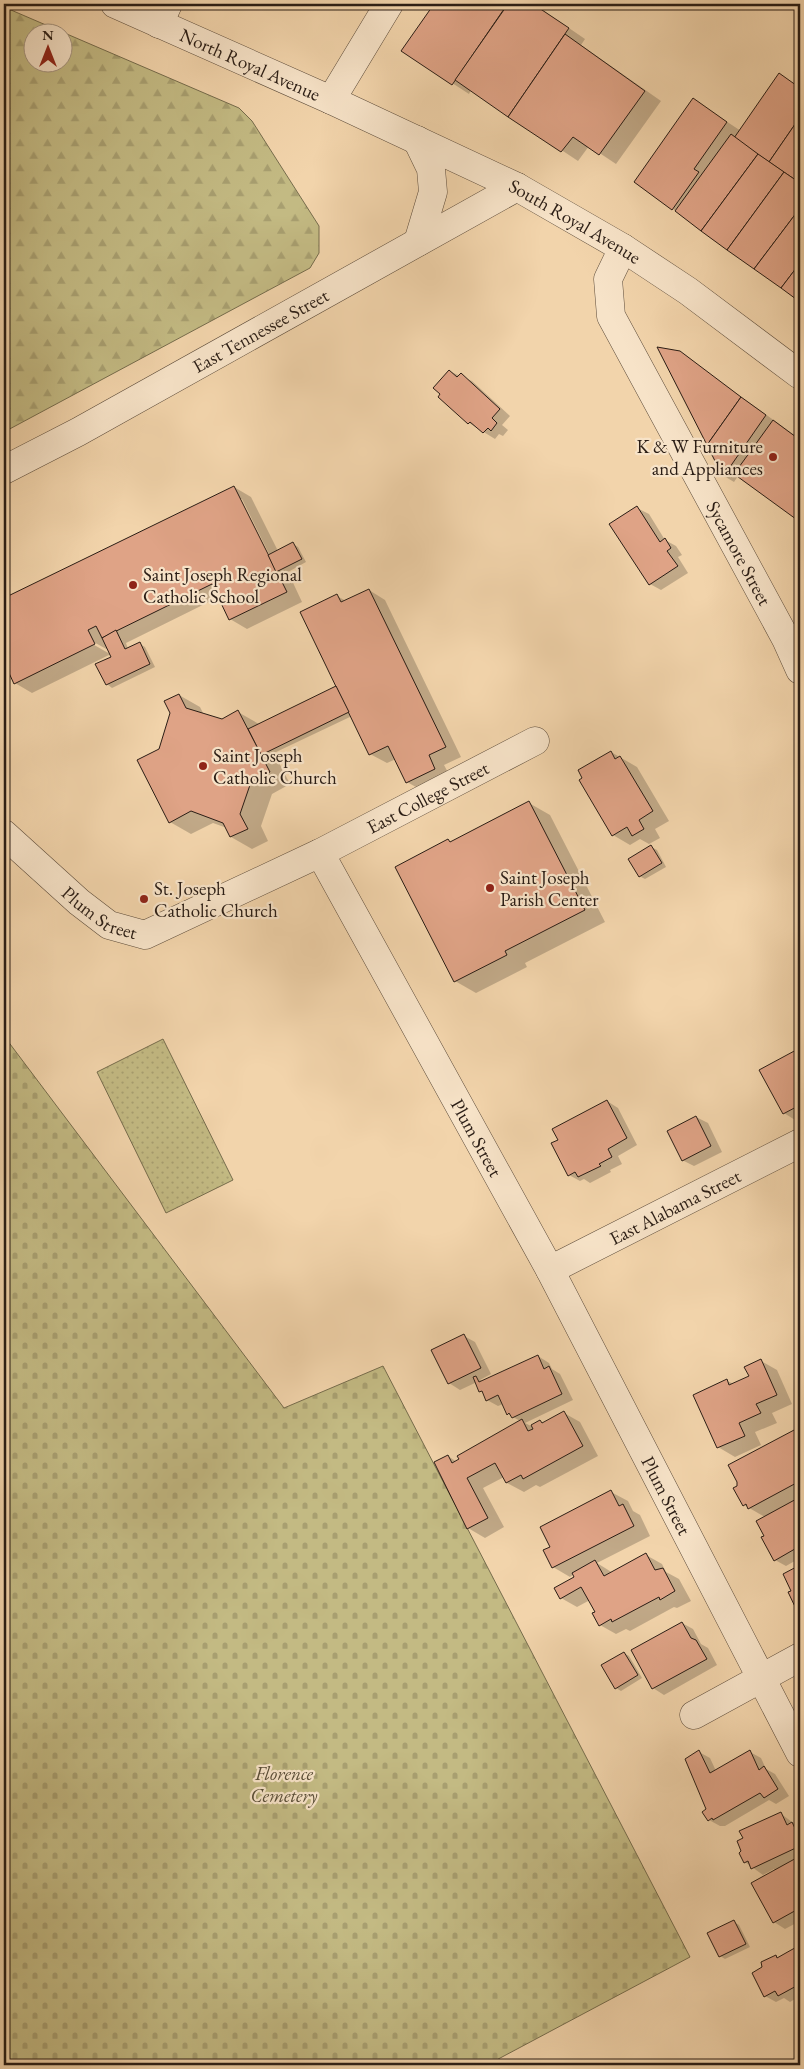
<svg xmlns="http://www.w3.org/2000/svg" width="804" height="2069" font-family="'EB Garamond',serif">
	<defs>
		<pattern id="forest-firs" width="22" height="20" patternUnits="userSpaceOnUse" patternTransform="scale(1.25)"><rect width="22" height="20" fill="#c3ba83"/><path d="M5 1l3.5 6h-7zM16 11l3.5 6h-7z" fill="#a89f70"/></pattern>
		<pattern id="cemetery-stones" width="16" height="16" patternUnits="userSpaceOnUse" patternTransform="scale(1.25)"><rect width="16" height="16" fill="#c3ba83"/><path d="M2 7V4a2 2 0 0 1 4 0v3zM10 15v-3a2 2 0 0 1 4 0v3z" fill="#a89f70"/></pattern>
		<pattern id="park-dots" width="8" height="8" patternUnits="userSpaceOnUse" patternTransform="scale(1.25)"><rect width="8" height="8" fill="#c3ba83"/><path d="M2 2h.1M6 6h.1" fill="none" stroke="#a89f70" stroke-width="1.8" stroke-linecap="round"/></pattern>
	</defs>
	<rect width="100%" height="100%" fill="#f2d4ab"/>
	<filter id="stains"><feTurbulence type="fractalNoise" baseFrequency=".004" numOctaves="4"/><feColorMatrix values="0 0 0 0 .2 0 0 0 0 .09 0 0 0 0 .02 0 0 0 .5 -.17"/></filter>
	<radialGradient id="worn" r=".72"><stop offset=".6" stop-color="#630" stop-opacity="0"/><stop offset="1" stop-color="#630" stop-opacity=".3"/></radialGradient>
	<path fill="url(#forest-firs)" stroke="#766c4c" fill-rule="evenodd" d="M4,7L239,108L252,121L319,226V253L310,268L4,432ZM32,32H62V62H32Z"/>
	<path fill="url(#cemetery-stones)" stroke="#766c4c" d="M4,1036L284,1408L383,1366L690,1957L487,2065H4Z"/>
	<path fill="url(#park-dots)" stroke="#766c4c" d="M163,1039L233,1180L166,1213L97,1072Z"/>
	<g fill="#0003" fill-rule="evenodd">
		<path d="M435,4H497L505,10L510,4H534L585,39L581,45L661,101L616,164L589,146L578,161L471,90L469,94L403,51Z"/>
		<path d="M790,81L800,88V300L673,209L694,100L741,131Z"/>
		<path d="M680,353L800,439V521L738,476L734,482L724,476Z"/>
		<path d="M449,371L472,381L510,416L502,425L508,430L503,436L499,434L495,439L469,423L439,397Z"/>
		<path d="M234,487L251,497L278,551L293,544L298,547L306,562L288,572L302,602L247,629L230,619L219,597L126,643L128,649L140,644L145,647L155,667L112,688L107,684L112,658L111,654L32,693L15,683L4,659V600ZM240,499H242L270,556H267ZM90,640L110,651V654L89,642Z"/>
		<path d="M637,508L649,514L665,540L676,546L682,555L678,557L688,573L661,590L650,584Z"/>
		<path d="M369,590L385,600L461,757L444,765L451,778L423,791L407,782L396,759L387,763L370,754L352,716L274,753L290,784L272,794L261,826L268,841L252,849L231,837L227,828L213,823L191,834L170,822L160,750L179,695L200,707L204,715L222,721L238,712L259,724L336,688L337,596L346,601Z"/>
		<path d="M611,752L637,767L669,821L655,829L660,838L649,844L640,839L630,845L613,835Z"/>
		<path d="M529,803L550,815L605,922L525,963L527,967L476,993L455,981L448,841L452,843Z"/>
		<path d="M651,847L657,850L666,867L645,879L639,876Z"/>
		<path d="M798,1050L800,1052V1117L795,1120L784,1113Z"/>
		<path d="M607,1101L618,1108L637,1145L618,1156L622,1164L610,1170L611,1172L590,1183L584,1179L580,1181L569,1175L560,1140Z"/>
		<path d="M696,1117L708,1123L722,1152L694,1166L682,1160Z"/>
		<path d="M464,1336L475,1342L491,1374L480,1380L483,1381L538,1356L549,1363L552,1369L560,1374L573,1400L525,1423L531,1426L540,1421L544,1423L564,1413L580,1422L598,1456L540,1487L536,1485L524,1492L507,1483L504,1477L483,1488L504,1527L485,1538L468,1528L448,1456L457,1462L520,1421L508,1414L503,1404L498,1406L487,1400L477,1382L460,1390L449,1383L433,1351Z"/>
		<path d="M761,1361L777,1370L792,1404L772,1413L777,1423L755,1432L761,1445L735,1457L718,1447L727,1381L734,1384L750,1377Z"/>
		<path d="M796,1430L800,1433V1558L786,1566L775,1560L766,1537L765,1517L744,1505Z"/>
		<path d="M611,1492L628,1501L633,1511L640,1515L650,1536L597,1563L613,1573L646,1555L662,1564L666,1572L679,1579L691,1601L677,1608L674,1607L630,1631L626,1629L616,1634L600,1625L590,1600L577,1607L561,1598L575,1577L574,1574L570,1577L553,1567L552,1547Z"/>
		<path d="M682,1623L693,1629L701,1644L708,1648L717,1665L664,1695L653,1688Z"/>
		<path d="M624,1653L629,1656L642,1678L621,1691L616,1688Z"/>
		<path d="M699,1752L710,1758L716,1771L750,1752L761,1758L766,1769L775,1774L789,1796L776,1804L769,1800L725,1826H720L709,1820Z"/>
		<path d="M780,1813L800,1828V1921L785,1929L774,1922L753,1883L775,1871L774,1869L763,1875L745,1862Z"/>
		<path d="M734,1922L739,1925L750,1947L725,1959L720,1956Z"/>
		<path d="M800,1947V1996L790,2002L784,1998L776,2002L765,1996L764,1968L775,1956L779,1958Z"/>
	</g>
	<g fill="#dfa386" stroke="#2a1d15">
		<path d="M434,4H496L504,9L452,85L401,51Z"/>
		<path d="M508,4H533L569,28L508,117L455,80Z"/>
		<path d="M565,34L645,91L599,155L573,137L561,152L508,117Z"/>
		<path d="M779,73L800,88V117L769,162L734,138Z"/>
		<path d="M693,98L727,122L694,169L699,172L672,210L634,182Z"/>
		<path d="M800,117V183L769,162Z"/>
		<path d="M731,134L758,154L701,231L675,211Z"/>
		<path d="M758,154L784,172L727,250L701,231Z"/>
		<path d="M784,172L800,183V208L754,269L727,250Z"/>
		<path d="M800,208V263L781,288L754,269Z"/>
		<path d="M800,263V302L781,288Z"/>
		<path d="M657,347L680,351L741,397L707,445Z"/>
		<path d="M449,370L457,377L461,373L500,409L492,418L497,423L491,431L488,428L483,433L470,422L468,424L438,397L440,394L433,388Z"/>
		<path d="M741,397L766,415L723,477L707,445Z"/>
		<path d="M773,420L800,440V522L734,474Z"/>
		<path d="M234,486L287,592L229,620L212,584L102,638L96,626L88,630L95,644L14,684L4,662V598Z"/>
		<path d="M637,506L660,542L665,538L671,548L667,551L678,566L649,585L609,524Z"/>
		<path d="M293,542L302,559L276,572L268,555Z"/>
		<path d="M369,589L446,747L429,755L435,769L406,783L388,746L369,755L300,612L337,594L341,602Z"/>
		<path d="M116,630L125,649L140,642L150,664L106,685L95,664L111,657L102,638Z"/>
		<path d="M336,686L349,712L261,755L248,729Z"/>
		<path d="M179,694L186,708L222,719L238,710L270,772L251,782L240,814L248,829L230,837L223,823L191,811L169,823L137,760L159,749L170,713L164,701Z"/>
		<path d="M611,751L615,759L620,756L653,811L639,820L644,829L632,836L627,827L612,836L579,780L582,778L578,770Z"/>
		<path d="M529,801L585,910L505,951L507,955L454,982L395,867L448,839L450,842Z"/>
		<path d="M651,845L662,863L639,877L628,859Z"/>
		<path d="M798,1049L800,1054V1105L783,1114L759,1070Z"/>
		<path d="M607,1100L627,1138L608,1149L612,1157L599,1164L601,1166L578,1177L575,1172L568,1176L551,1143L558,1140L552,1129Z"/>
		<path d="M696,1116L711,1146L682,1161L667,1131Z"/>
		<path d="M464,1334L481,1368L448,1384L431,1350Z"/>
		<path d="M538,1355L544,1369L549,1366L562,1394L512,1418L509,1413L507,1415L498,1395L486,1401L482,1391L479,1392L473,1377L476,1376L479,1382Z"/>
		<path d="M761,1359L777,1395L756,1404L761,1413L739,1423L745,1436L717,1448L693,1395L727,1379L729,1385L749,1376L744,1367Z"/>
		<path d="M564,1411L583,1446L523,1479L521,1475L506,1483L495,1463L467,1478L488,1518L467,1529L434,1462L448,1455L452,1463L459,1459L457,1456L522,1419L528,1431L533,1429L531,1425L540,1420L542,1423Z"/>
		<path d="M796,1429L800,1437V1481L748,1509L746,1504L743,1506L733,1488L737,1486V1482L728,1465Z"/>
		<path d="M611,1490L619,1506L623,1504L634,1526L552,1568L543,1550L550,1547L540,1527Z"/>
		<path d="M800,1497V1546L774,1561L761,1537L764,1536L756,1521Z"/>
		<path d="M646,1553L655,1570L663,1568L675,1591L660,1600L659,1597L612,1622L611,1619L599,1626L592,1613L595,1612L581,1587L560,1599L554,1588L574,1577L572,1573L595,1560L604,1576Z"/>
		<path d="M800,1565V1614L799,1615L788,1592L791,1591L783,1574Z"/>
		<path d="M682,1622L691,1638L696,1640L707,1659L652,1689L631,1650Z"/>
		<path d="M624,1652L638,1675L615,1689L601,1665Z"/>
		<path d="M699,1750L710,1773L750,1750L759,1770L764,1766L778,1789L764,1798L760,1793L713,1820L712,1818L708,1821L702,1812L706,1809L685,1759Z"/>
		<path d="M781,1812L787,1825L792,1822L800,1839V1846L751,1869L748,1861L744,1863L739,1853L741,1851L737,1841L743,1838L739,1831Z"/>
		<path d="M800,1856V1908L773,1923L751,1883Z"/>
		<path d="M734,1920L746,1944L719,1957L707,1933Z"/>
		<path d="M800,1945V1984L778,1996L775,1991L764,1997L752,1973L762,1967L761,1962L776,1955L777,1958Z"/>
	</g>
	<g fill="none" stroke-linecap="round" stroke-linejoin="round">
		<defs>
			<g id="minor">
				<path d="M159,24L168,4"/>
				<path d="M331,100L389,4"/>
				<path id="s1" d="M623,248L608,279L611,316L786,639L800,670"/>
				<path id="s2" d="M4,470L78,432L517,187"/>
				<path id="s3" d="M4,834L79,902L109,925L145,935L320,853L535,741"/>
				<path id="s4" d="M320,853L550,1270L800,1753"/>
				<path id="s5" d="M550,1270L800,1143"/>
				<path d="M694,1715L800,1657"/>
			</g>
			<g id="tertiary">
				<path id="s6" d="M115,4L331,100L517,187L623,248L688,291L800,375"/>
				<path d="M417,140L431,169L433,192L418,242"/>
			</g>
		</defs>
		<use href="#minor" stroke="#5c4b3a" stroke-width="29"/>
		<use href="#tertiary" stroke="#5c4b3a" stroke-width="29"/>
		<use href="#minor" stroke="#f7e3c8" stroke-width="28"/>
		<use href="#tertiary" stroke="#f7e3c8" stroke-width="28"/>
	</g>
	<g fill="#8f2418" stroke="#f7e3c8" stroke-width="2">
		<circle cx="773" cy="457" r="5"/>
		<circle cx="133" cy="585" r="5"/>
		<circle cx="203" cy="766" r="5"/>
		<circle cx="490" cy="888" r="5"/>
		<circle cx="144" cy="899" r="5"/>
	</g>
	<g text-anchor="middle" stroke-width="4.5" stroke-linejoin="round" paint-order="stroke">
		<g font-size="19" fill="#2a1d15" stroke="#f7e3c8">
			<text dy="7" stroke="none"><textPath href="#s6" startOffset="148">North Royal Avenue</textPath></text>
			<text dy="7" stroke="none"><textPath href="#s6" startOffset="509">South Royal Avenue</textPath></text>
			<text dy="7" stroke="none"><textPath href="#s2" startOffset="292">East Tennessee Street</textPath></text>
			<text dy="7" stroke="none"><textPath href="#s1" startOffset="341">Sycamore Street</textPath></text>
			<text dy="7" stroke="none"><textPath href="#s3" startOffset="491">East College Street</textPath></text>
			<text dy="7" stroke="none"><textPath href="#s3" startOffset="125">Plum Street</textPath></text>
			<text dy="7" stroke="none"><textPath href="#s4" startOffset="325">Plum Street</textPath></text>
			<text dy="7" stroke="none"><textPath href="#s5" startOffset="140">East Alabama Street</textPath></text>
			<text dy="7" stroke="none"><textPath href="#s4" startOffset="730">Plum Street</textPath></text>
		</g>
		<g font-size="19" fill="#2a1d15" stroke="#f7e3c8" text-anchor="start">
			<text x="763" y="453" text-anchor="end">K &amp; W Furniture<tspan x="763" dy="22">and Appliances</tspan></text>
			<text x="143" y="581">Saint Joseph Regional<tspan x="143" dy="22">Catholic School</tspan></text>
			<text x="213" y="762">Saint Joseph<tspan x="213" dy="22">Catholic Church</tspan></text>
			<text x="500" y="884">Saint Joseph<tspan x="500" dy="22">Parish Center</tspan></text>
			<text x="154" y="895">St. Joseph<tspan x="154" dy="22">Catholic Church</tspan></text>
		</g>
		<g font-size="19" font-style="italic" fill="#584c36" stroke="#f7e3c8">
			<text x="284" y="1780">Florence<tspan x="284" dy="22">Cemetery</tspan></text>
		</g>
	</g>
	<rect width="804" height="2069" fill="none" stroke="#f2d4ab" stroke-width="20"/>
	<rect x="5" y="5" width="794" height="2059" fill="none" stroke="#2a1d15" stroke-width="2.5"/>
	<rect x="10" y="10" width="784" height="2049" fill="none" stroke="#2a1d15"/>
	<g transform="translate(48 48)"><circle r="24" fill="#f7e3c8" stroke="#a59480"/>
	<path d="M0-4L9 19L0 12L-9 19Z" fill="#8f2418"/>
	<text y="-8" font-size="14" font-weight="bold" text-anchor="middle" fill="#2a1d15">N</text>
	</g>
	<rect width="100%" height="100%" filter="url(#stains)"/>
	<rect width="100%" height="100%" fill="url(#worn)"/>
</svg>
